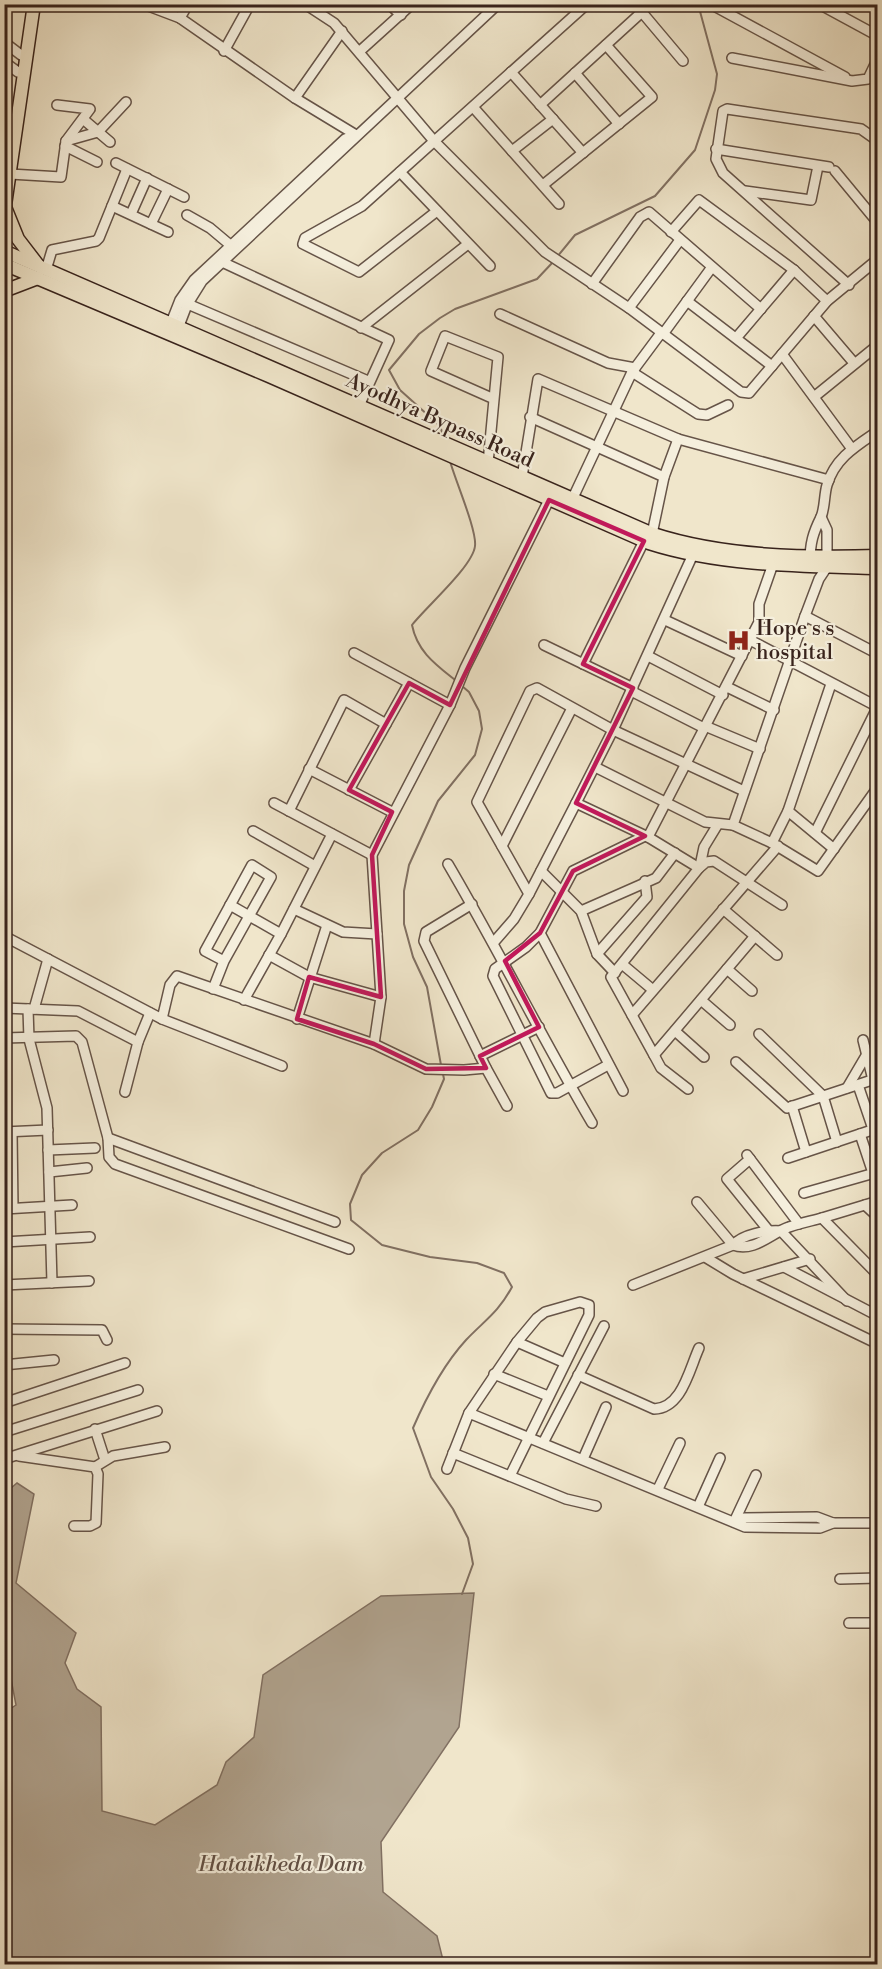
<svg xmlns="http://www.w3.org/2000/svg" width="882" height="1969" font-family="'Libre Bodoni',serif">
	<rect width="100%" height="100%" fill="#f0e6cb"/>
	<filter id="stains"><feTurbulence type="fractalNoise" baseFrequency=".00333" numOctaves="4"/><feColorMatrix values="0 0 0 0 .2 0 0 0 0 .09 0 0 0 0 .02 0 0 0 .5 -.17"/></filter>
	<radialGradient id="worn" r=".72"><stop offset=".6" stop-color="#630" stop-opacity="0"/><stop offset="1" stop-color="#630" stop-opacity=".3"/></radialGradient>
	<path fill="#b1a490" stroke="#817062" stroke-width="1.5" d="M17,1483L34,1494L16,1583L76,1633L65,1663L77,1689L101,1707L102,1811L155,1825L217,1785L226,1762L254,1737L263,1675L381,1596L474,1593L459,1727L381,1842L383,1892L437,1936L444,1964H5L4,1713L16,1705L11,1679L5,1670L4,1494Z"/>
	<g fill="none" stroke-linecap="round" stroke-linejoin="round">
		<g stroke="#817062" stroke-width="2">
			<path d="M557,257L575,235L655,196L695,150L715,90L717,74L698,4"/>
			<path d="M444,438L440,426L400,390L389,370L419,334L440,318L455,309L537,279L553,262"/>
			<path d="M450,461C455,480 477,530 475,546C473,566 427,606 412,625C417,651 435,664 455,680"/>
			<path d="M441,1065L427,987L413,957L404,924V891L409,865L438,801L475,755L482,729L479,711L469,692L462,686"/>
			<path d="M443,1074L444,1079L432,1107L418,1130L382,1153L362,1175L350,1204L351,1220L382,1245L430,1257L477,1263L504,1273L512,1287C498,1313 485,1320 466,1340C444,1364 426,1398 413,1428L431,1477L453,1509L468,1538L473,1564L462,1594"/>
		</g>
		<defs>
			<g id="minor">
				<path d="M143,4L180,18L295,98L356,135"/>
				<path d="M305,4L334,23L434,141L545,252L629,308L741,392L749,393L827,301L878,259"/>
				<path d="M389,4L401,15"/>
				<path d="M635,4L683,61"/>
				<path d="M819,4L878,36"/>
				<path d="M716,7L845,77"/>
				<path d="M180,18L188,4"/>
				<path d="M4,42L21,55"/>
				<path d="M224,51L250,4"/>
				<path d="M360,51L412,4"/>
				<path d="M732,58L852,81L868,79L878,58"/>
				<path d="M4,62L18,72"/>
				<path d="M511,72L583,153"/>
				<path d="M575,73L619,124"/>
				<path d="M295,98L342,31"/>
				<path d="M540,105L642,12"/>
				<path d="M473,107L559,204"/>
				<path d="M4,119L11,124"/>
				<path d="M83,119L110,142"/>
				<path d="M66,141L98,132L126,102"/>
				<path d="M65,146L97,162"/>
				<path d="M716,149L829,167"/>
				<path d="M512,151L553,119"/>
				<path d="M116,163L184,197"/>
				<path d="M835,171L878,223"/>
				<path d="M400,172L490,266"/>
				<path d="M10,174L61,177L66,141L90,109L57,105"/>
				<path d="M543,185L652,97L606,45"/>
				<path d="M745,191L811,200L818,166"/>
				<path d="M112,206L168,232"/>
				<path d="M437,211L359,272L303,244L305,238L362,206L587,4"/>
				<path d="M131,214L147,178"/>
				<path d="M187,215L210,228L235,249"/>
				<path d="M151,224L168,189"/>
				<path d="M671,232L699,200L794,270L827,301"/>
				<path d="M220,261L389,340L359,406"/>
				<path d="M46,270L52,250L96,241L99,238L127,169"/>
				<path d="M592,284L640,217L649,212L761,309"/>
				<path d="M849,285L723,173L716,159L723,111L727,109L861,129L878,141"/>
				<path d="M687,301L772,366"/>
				<path d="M183,302L368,381"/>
				<path d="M629,308L680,240"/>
				<path d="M500,314L608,363L635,368"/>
				<path d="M814,316L854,363"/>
				<path d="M169,328L180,300L194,280L345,139L356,135"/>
				<path d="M361,328L468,244"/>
				<path d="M177,331L187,305L202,281L498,4"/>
				<path d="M663,334L712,267"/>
				<path d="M737,337L794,270"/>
				<path d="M782,354L852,449"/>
				<path d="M632,372L698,414L707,415L728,405"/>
				<path d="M814,397L878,345"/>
				<path d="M530,417L664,477"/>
				<path d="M488,463L498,357L445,336L431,371L494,399"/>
				<path d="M522,477L538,379L678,439L829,480"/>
				<path d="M571,502L632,372L661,333"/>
				<path d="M821,517L827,530V567L819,579L805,616L733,825L772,843L818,871L878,787"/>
				<path d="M652,534L664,477L678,439"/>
				<path d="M810,562C810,543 813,533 821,517C825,508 824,495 827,485C835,458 856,446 878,431"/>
				<path d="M805,616L878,654"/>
				<path d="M665,620L742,656"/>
				<path d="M750,640L878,707"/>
				<path d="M544,645L633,688"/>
				<path d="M354,653L450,705"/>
				<path d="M648,656L723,695"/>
				<path d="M583,664L644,541"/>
				<path d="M727,687L774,710"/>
				<path d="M631,691L704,728"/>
				<path d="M705,726L760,749"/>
				<path d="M595,767L705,822L733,825"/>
				<path d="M309,769L392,812"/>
				<path d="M349,790L409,683"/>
				<path d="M274,803L372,855"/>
				<path d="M576,803L648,837L699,868L611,977L654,1055L755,936"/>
				<path d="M289,811L344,700L386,724"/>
				<path d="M788,811L834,849"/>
				<path d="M253,831L315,866"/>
				<path d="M815,833L878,706"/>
				<path d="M648,837L759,622V604L773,564"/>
				<path d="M772,843L788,811L831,684"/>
				<path d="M502,846L572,708"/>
				<path d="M448,864C498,949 542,1038 592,1123"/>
				<path d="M700,866L704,847L718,824"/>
				<path d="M699,868L706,862L714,861L782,905"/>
				<path d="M541,871L581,911L597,954L615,973"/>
				<path d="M529,894L477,802L530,691L537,688L613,730L744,791"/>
				<path d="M472,904L426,932L424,941L486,1068L507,1106"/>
				<path d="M230,905L281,934"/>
				<path d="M294,909L343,932L377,934"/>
				<path d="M723,909L777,955"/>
				<path d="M581,911L656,878L675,853"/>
				<path d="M540,933L623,1091"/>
				<path d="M4,936L162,1019L282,1066"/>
				<path d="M494,942L514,919L529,894L576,803L613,730L695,550"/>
				<path d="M597,954L647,897L645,881"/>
				<path d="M269,955L309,977L381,997"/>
				<path d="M622,964L653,990"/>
				<path d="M727,969L752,991"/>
				<path d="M213,989L224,961L271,877L252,865L205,951L224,961"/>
				<path d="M244,1000L281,934L332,834"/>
				<path d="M701,1000L730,1025"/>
				<path d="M4,1008L78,1011L138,1042"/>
				<path d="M28,1009L29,1039L47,1108L52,1283"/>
				<path d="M34,1009L48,959"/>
				<path d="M632,1015L778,846"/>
				<path d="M162,1019L170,985L177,976L374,1044L426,1069L464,1070L486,1068"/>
				<path d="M297,1019L327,925"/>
				<path d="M675,1031L704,1057"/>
				<path d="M759,1034L823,1096L837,1142"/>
				<path d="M4,1038L76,1036L82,1042L108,1138L109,1157L115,1164L349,1249"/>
				<path d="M863,1040L873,1080"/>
				<path d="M374,1044L381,997L372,855L450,705L465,668L551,496"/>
				<path d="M654,1055L661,1068L688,1089"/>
				<path d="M480,1056L539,1027"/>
				<path d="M736,1062L787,1108L878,1078"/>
				<path d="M608,1065L557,1093H551L493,976L495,969L526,947L540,933L573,871L645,836"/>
				<path d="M858,1085L873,1129"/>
				<path d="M847,1088L867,1054"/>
				<path d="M125,1092L138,1042L150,1013"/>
				<path d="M792,1106L806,1152"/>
				<path d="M4,1132L48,1130"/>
				<path d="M12,1132L13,1208"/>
				<path d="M860,1134L873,1173"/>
				<path d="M108,1138L335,1222"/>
				<path d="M48,1150L95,1148"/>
				<path d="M747,1155L799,1224"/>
				<path d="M788,1158L878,1128"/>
				<path d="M750,1159L727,1179L769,1231"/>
				<path d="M49,1172L87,1168"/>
				<path d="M804,1193L878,1172"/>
				<path d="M878,1201L822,1218L878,1275"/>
				<path d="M697,1202L733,1245C754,1253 771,1233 789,1227C800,1223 811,1221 822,1218"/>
				<path d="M865,1205L878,1217"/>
				<path d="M4,1209L72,1205"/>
				<path d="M4,1242L90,1237"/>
				<path d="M705,1257L733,1274L878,1344"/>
				<path d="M784,1267L878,1316"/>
				<path d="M743,1279L810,1259"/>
				<path d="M4,1285L89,1281"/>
				<path d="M633,1285L733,1245C743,1234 766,1230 781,1231L847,1301"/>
				<path d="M4,1329L102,1330L107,1340"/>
				<path d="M517,1342L565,1363"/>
				<path d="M4,1365L54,1360"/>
				<path d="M494,1374L548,1396"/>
				<path d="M578,1375L654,1409C682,1408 689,1370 699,1348"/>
				<path d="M4,1403L125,1363"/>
				<path d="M469,1413L517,1342L537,1318L545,1312L580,1302L589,1305V1315L510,1476"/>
				<path d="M95,1429L105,1460"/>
				<path d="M4,1432L138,1390"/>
				<path d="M543,1443L604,1326"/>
				<path d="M453,1453L566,1499L596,1506"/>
				<path d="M19,1456L95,1467L98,1474L96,1523L90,1526H74"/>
				<path d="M4,1459L157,1411"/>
				<path d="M583,1459L606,1407"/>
				<path d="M95,1467L113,1456L165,1447"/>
				<path d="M447,1469L469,1413L745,1527L820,1528L833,1523H878"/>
				<path d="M658,1489L680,1443"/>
				<path d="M698,1507L720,1458"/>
				<path d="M734,1522L756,1475"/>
				<path d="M739,1523L744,1518L817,1517L833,1523"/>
				<path d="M840,1579L878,1578"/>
				<path d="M849,1623H878"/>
			</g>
			<g id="major">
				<path d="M5,207L18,239L38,265"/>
				<path d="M4,212L34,4"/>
				<path d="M4,251L653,534C724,557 804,558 878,556"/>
				<path d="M4,264L269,376L649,543C721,566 803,566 878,568"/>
				<path d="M4,291L38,278"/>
			</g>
		</defs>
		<use href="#minor" stroke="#665448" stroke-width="12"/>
		<use href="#major" stroke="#38231c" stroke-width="15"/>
		<use href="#minor" stroke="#f5efdd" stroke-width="9"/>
		<use href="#major" stroke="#f0e6cb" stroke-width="12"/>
	</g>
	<path fill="none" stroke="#c2185b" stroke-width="4.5" stroke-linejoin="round" d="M549,500L644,541L583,664L633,688L576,803L645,836L573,871L540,933L505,961L539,1027L480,1056L486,1068L426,1069L374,1044L297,1019L309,977L381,997L372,855L392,812L349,790L409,683L450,705Z"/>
	<defs>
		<symbol id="hospital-bare" viewBox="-9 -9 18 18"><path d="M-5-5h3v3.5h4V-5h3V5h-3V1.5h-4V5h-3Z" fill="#8f2418" stroke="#f5efdd" stroke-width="2.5" paint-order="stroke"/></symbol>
	</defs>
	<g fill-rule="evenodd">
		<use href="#hospital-bare" x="722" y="624" width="33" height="33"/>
	</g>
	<g text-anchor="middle" stroke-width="4.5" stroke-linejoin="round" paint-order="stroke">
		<g font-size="21" fill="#38231c" stroke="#f5efdd">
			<text transform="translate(440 420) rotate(24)" y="7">Ayodhya Bypass Road</text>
		</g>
		<g font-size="21" fill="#38231c" stroke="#f5efdd" text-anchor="start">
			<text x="756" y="635">Hope s s<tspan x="756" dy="24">hospital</tspan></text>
		</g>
		<g font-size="22" font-style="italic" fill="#625045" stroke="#f5efdd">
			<text x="281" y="1871">Hataikheda Dam</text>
		</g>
	</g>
	<rect width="882" height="1969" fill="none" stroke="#f0e6cb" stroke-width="24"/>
	<rect x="6" y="6" width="870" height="1957" fill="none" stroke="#38231c" stroke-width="3"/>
	<rect x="12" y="12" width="858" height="1945" fill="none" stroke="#38231c" stroke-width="1.5"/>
	<rect width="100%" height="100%" filter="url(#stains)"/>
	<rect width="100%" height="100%" fill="url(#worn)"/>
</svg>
